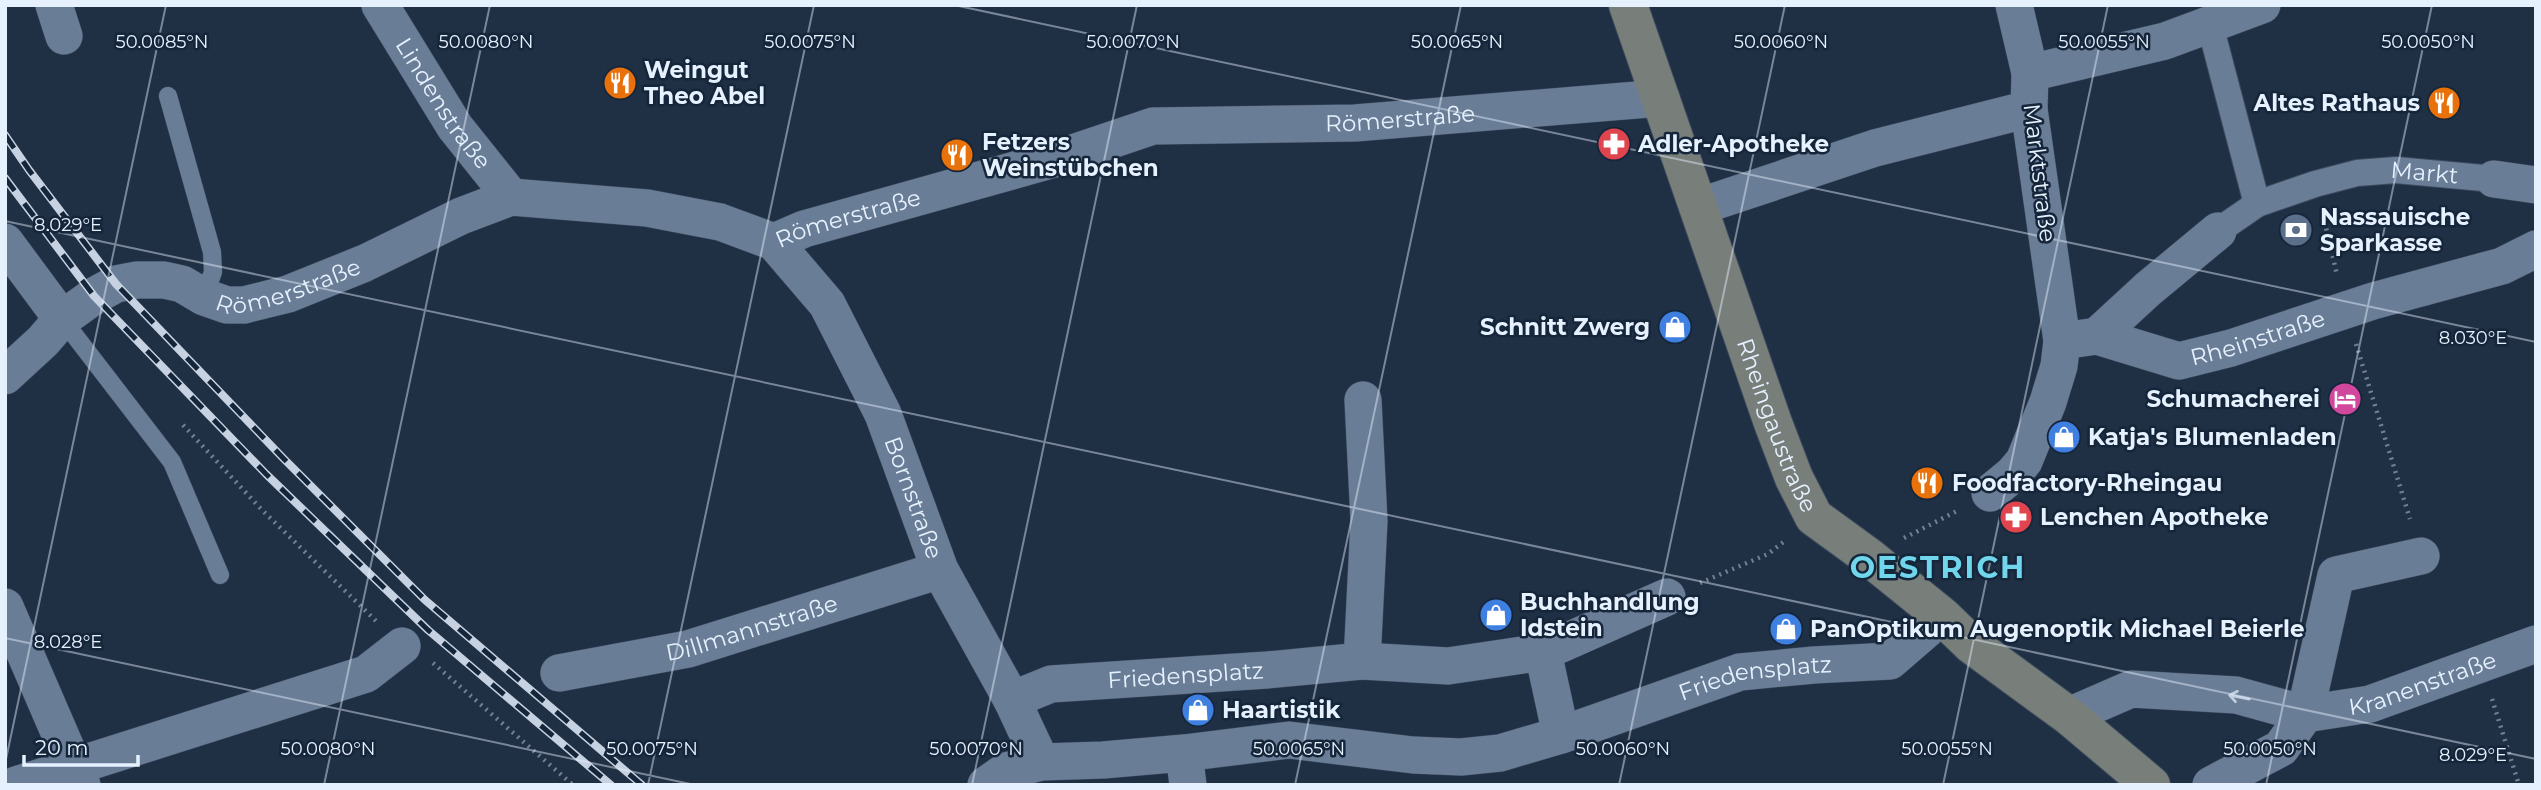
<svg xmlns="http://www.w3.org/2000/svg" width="2541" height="790" font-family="Montserrat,sans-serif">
	<rect width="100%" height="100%" fill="#1f2f44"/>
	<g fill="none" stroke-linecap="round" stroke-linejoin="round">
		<defs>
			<g id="service">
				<path d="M168,96L212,252L213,272L204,297"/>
				<path d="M62,319L172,462L220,575"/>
			</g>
			<g id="pedestrian">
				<path d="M2210,25L2257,204"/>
				<path id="s1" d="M2218,231L2257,204L2315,184L2357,173L2396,170L2494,179"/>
			</g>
			<g id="minor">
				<path d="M54,5L64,36"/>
				<path id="s2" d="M380,5L455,127L511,197"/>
				<path d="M2030,73L2165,41L2262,5"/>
				<path d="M2494,179L2536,185"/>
				<path d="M1698,207L1875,148L2029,109"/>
				<path d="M5,242L62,319"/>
				<path id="s3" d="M774,242L827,304L883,414L940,570L1012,700L1041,762"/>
				<path d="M2097,336L2148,289L2218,231"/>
				<path id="s4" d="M2062,341L2097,336L2179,361L2231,348L2373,301L2502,266L2536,249"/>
				<path id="s5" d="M5,376L43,341L62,319L94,296L116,284L137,280H164L182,284L204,297L227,305H244L288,294L365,263L461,216L511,197L647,208L720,222L774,242L804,229L1058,158L1153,126L1355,123L1661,98"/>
				<path d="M1990,493L2013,474L2024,461L2048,402L2059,366L2062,341L2029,109L2030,73L2014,5"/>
				<path d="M5,607L82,785"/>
				<path d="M1543,652L1561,735"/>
				<path d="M1362,661L1369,521L1363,400"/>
				<path id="s6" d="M559,673L688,649L940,570"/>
				<path id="s7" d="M1012,700L1051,684L1267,670L1362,661L1448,666L1543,652L1667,597"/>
				<path id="s8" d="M2069,716L2131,689L2236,695L2305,714L2370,704L2536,644"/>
				<path d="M1184,753L1188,785"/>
				<path d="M16,785L366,674L402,646"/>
				<path id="s9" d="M986,785L1006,771L1041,762L1103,760L1184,753L1289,740L1413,755L1461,757L1500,753L1561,735L1740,672L1814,665L1890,661L1942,616"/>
				<path d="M2211,785L2281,748L2305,714L2336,575L2421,556"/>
			</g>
			<g id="secondary">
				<path id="s10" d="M1628,5L1773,423L1794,478L1814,517L1869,557L1942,616L1972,645L2069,716L2151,785"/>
			</g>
		</defs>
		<use href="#service" stroke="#3d4b5d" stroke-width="19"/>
		<use href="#pedestrian" stroke="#3d4b5d" stroke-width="28"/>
		<use href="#minor" stroke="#3d4b5d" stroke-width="38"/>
		<use href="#secondary" stroke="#3d4b5d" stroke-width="40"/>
		<g stroke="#738093" stroke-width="4.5" stroke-dasharray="2 5" stroke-linecap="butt">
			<path d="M2323,215L2337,275"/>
			<path d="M2356,344L2410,519"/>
			<path d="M183,425L262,510L376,621"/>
			<path d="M1904,538L1959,510"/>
			<path d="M1700,583L1768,554L1786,540"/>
			<path d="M433,663L573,785"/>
			<path d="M2492,699L2519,785"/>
		</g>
		<use href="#service" stroke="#6a7d96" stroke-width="18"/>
		<use href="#pedestrian" stroke="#6a7d96" stroke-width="26"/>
		<use href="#minor" stroke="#6a7d96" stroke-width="37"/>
		<use href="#secondary" stroke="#787f7b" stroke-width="38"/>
		<defs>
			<g id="rail">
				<path d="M5,135L29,170L116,284L284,459L425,600L642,785"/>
				<path d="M5,178L94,296L266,474L428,630L611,785"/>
			</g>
		</defs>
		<use href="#rail" stroke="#c6d2e1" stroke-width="8"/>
		<use href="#rail" stroke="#15253a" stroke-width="5" stroke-dasharray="16" stroke-linecap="butt"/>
	</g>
	<defs><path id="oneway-shaft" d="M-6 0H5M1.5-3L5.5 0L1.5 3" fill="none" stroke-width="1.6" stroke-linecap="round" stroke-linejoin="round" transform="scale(1.75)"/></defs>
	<use stroke="#c1cee0" href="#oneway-shaft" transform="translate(2239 697) rotate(-169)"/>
	<path fill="none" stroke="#e6f1ff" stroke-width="2" stroke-opacity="0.45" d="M954,5L2536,342M5,221L2536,759M5,638L695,785M5,764L166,5M324,785L490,5M648,785L814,5M972,785L1137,5M1295,785L1461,5M1619,785L1785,5M1943,785L2108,5M2266,785L2432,5"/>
	<defs>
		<symbol id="restaurant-disc" viewBox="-11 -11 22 22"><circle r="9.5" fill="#e8710a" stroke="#15253a"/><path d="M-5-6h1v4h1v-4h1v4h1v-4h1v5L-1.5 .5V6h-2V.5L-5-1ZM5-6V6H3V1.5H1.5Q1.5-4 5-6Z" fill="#fff"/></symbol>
		<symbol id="pharmacy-disc" viewBox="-11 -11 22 22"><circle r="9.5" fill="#e0444e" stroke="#15253a"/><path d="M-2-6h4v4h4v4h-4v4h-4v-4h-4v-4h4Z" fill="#fff"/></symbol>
		<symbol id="bank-disc" viewBox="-11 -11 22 22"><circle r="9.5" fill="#5c6f8a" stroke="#15253a"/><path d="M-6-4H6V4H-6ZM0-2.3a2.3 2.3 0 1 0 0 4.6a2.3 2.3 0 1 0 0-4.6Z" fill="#fff"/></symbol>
		<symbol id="shop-disc" viewBox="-11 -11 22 22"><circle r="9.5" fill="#3f7fe0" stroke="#15253a"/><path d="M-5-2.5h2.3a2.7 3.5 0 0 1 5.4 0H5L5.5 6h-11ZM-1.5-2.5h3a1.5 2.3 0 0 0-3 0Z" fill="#fff"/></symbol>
		<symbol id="hotel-disc" viewBox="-11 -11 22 22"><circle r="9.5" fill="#d1479c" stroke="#15253a"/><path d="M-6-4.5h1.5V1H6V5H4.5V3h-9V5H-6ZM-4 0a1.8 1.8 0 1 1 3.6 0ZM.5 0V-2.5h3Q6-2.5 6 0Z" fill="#fff"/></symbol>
	</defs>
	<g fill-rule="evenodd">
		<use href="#restaurant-disc" x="601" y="64" width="38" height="38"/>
		<use href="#restaurant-disc" x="2425" y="84" width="38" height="38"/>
		<use href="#pharmacy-disc" x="1595" y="125" width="38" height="38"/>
		<use href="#restaurant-disc" x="938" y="136" width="38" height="38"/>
		<use href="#bank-disc" x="2277" y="211" width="38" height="38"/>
		<use href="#shop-disc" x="1656" y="308" width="38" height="38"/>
		<use href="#hotel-disc" x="2326" y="380" width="38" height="38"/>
		<use href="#shop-disc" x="2045" y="418" width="38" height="38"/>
		<use href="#restaurant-disc" x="1908" y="464" width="38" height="38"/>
		<use href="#pharmacy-disc" x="1997" y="498" width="38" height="38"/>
		<use href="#shop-disc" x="1477" y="596" width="38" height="38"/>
		<use href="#shop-disc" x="1767" y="610" width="38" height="38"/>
		<use href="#shop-disc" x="1179" y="691" width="38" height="38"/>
	</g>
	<g text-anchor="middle" stroke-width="5" stroke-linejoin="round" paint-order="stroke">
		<g font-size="23" font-weight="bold" fill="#e6f1ff" stroke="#15253a" text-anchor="start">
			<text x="644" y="78">Weingut<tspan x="644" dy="26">Theo Abel</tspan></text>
			<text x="2420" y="111" text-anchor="end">Altes Rathaus</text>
			<text x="982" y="150">Fetzers<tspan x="982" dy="26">Weinstübchen</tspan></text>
			<text x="1638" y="152">Adler-Apotheke</text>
			<text x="2320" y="225">Nassauische<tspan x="2320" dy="26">Sparkasse</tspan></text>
			<text x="1650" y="335" text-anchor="end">Schnitt Zwerg</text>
			<text x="2320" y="407" text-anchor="end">Schumacherei</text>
			<text x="2088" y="445">Katja's Blumenladen</text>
			<text x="1952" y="491">Foodfactory-Rheingau</text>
			<text x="2040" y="525">Lenchen Apotheke</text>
			<text x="1520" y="610">Buchhandlung<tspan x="1520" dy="26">Idstein</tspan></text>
			<text x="1810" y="637">PanOptikum Augenoptik Michael Beierle</text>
			<text x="1222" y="718">Haartistik</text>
		</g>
		<g font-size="23" fill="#e6f1ff" stroke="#15253a">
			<text dy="8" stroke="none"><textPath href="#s2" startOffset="117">Lindenstraße</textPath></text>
			<text dy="8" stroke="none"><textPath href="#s5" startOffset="1480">Römerstraße</textPath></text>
			<text transform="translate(2040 173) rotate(83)" y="8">Marktstraße</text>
			<text dy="8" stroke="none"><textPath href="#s1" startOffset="220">Markt</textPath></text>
			<text dy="8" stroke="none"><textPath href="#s5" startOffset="914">Römerstraße</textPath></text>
			<text dy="8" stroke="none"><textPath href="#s5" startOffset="326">Römerstraße</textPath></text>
			<text dy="8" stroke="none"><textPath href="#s4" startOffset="203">Rheinstraße</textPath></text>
			<text dy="8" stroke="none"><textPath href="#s10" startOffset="446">Rheingaustraße</textPath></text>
			<text dy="8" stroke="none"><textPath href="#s3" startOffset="294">Bornstraße</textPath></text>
			<text dy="8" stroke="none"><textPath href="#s6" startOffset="198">Dillmannstraße</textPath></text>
			<text dy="8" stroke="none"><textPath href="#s7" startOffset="177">Friedensplatz</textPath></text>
			<text dy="8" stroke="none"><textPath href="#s9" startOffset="789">Friedensplatz</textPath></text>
			<text dy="8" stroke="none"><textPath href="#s8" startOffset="366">Kranenstraße</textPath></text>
		</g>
		<g font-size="30" font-weight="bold" letter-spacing="2" fill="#6fd6ec" stroke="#15253a">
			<text x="1938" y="578">OESTRICH</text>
		</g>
	</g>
	<g font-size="18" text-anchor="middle" fill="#e6f1ff" stroke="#15253a" stroke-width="5" stroke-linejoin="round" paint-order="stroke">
		<text x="162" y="48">50.0085°N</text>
		<text x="486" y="48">50.0080°N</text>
		<text x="810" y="48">50.0075°N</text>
		<text x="1133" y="48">50.0070°N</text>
		<text x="1457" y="48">50.0065°N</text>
		<text x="1781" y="48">50.0060°N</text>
		<text x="2104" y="48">50.0055°N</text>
		<text x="2428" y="48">50.0050°N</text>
		<text x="68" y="231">8.029°E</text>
		<text x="2473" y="344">8.030°E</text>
		<text x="68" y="648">8.028°E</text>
		<text x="328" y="755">50.0080°N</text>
		<text x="652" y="755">50.0075°N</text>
		<text x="976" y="755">50.0070°N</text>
		<text x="1299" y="755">50.0065°N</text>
		<text x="1623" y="755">50.0060°N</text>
		<text x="1947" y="755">50.0055°N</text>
		<text x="2270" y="755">50.0050°N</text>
		<text x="2473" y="761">8.029°E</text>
	</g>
	<rect width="2541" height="790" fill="none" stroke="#e6f1ff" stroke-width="14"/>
	<path d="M24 755v10h114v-10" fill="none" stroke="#e6f1ff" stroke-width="3.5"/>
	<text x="35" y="755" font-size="21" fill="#e6f1ff" stroke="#15253a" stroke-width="5" paint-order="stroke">20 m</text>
</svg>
